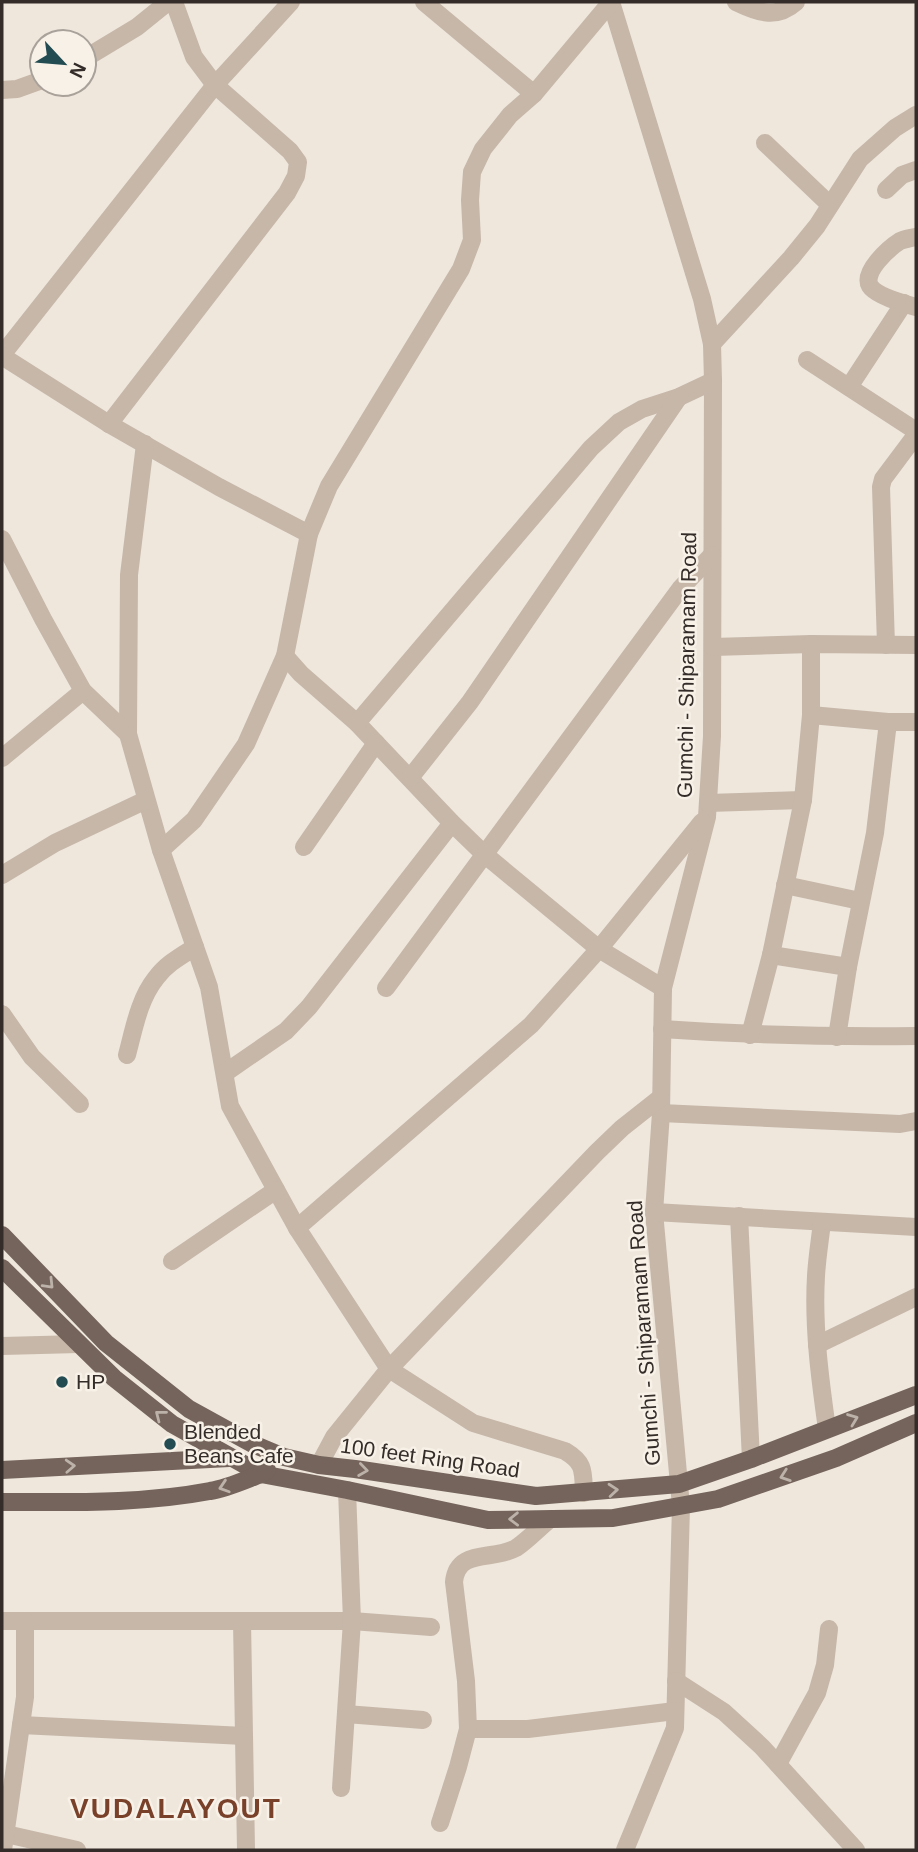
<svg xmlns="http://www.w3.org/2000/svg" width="918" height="1852" font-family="Arial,sans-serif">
	<rect width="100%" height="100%" fill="#efe7dc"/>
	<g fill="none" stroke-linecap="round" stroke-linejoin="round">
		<g stroke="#c6b7a9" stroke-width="18">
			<path d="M424,2L534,94"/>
			<path d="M611,2L702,299L712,344L713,381L712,736L707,817L663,988L661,1113L654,1212L681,1506L675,1728L625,1850"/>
			<path d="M736,2C757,12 776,20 796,2"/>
			<path d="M84,59L137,27L168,2"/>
			<path d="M2,90L17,89L42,80"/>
			<path d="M765,143L830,205"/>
			<path d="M886,190L902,175L916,170"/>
			<path d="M916,237C910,238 905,239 900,241C889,248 862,272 870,286C876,296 905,304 916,307"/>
			<path d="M712,344L791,258L817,226L860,159L895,128L916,115"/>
			<path d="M2,355L215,85L291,2"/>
			<path d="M2,356L109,424L219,487L309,534"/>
			<path d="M807,360L916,431"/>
			<path d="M849,387L904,303"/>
			<path d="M109,424L287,193L296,176L298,162L290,151L215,85L194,57L174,2"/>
			<path d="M145,444L129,575L128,734L161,850L209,987L230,1106L297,1228L389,1369L473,1423L565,1451C585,1463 583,1471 584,1493"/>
			<path d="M2,539L43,619L83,691L128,734"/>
			<path d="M886,645L881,487L883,479L916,435"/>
			<path d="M713,647L811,644L916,645"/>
			<path d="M285,656L301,674L357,723L452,823L484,854L599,949L663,988"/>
			<path d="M811,715L888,722H916"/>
			<path d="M357,723L591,448L619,422L642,409L679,397L713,381"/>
			<path d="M2,758L83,691"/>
			<path d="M410,778L470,702L679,397"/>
			<path d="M708,803L803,800"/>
			<path d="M304,847L376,743"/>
			<path d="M161,850L194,820L246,744L285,656L309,534L329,486L461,269L472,240L470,200L472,172L483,149L510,115L534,94L611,2"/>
			<path d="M2,875L55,843L146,800"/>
			<path d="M785,885L860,901"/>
			<path d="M771,955L848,967"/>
			<path d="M386,988L680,589L712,555"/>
			<path d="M2,1014L32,1057L80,1104"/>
			<path d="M662,1029C747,1035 831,1037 916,1036"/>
			<path d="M750,1035L771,955L803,800L811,715V644"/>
			<path d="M837,1037L848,967L875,833L888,722"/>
			<path d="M127,1055C134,1029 139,999 156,978C166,964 181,956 195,947"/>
			<path d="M225,1073L286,1031L309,1007L452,823"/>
			<path d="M661,1113L900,1124L916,1121"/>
			<path d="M654,1212L916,1227"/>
			<path d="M739,1216L751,1459"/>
			<path d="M822,1222C820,1240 817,1258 816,1276C813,1327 820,1379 827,1429"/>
			<path d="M297,1228L531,1025L599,949L702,822"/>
			<path d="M172,1261L276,1190"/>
			<path d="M817,1345L916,1297"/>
			<path d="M2,1346L79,1344"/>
			<path d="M319,1465L334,1437L389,1369L597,1152L622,1128L660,1098"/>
			<path d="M2,1621H352L431,1627"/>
			<path d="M242,1621L246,1850"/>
			<path d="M676,1681L724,1712L762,1747L856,1850"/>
			<path d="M346,1714L423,1720"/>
			<path d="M21,1725L244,1736"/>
			<path d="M468,1729H528L675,1711"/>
			<path d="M778,1764L817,1693L825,1665L829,1629"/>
			<path d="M341,1788L352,1621L347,1490"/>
			<path d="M440,1823L458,1767L468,1729L466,1681L454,1582C457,1548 493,1561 516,1548C528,1540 539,1528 550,1519"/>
			<path d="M6,1834L77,1850"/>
			<path d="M3,1850L25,1697V1621"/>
		</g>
		<g stroke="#74645b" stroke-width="18">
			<path d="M2,1235L106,1343L189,1409L253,1444L284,1457L319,1465L355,1469L536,1496L679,1484L751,1459L916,1395"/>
			<path d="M2,1268L114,1378L172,1424L261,1474L347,1490L488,1520L613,1518L718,1499L836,1458L916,1423"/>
			<path d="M2,1470L229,1458"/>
			<path d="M2,1502C71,1502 142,1504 210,1491C228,1488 245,1480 261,1474L267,1470"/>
		</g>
	</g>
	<defs><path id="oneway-chevron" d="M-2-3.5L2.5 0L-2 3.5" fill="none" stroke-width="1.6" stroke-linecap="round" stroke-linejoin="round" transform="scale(1.75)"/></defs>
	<g stroke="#bcb2a9">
		<use href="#oneway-chevron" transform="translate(49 1284) rotate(46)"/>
		<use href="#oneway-chevron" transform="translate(160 1415) rotate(-142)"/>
		<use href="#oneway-chevron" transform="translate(853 1419) rotate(-21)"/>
		<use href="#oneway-chevron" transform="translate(70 1466) rotate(-3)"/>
		<use href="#oneway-chevron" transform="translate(363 1470) rotate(8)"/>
		<use href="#oneway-chevron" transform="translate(785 1476) rotate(161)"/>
		<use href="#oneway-chevron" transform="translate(224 1487) rotate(162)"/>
		<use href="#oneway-chevron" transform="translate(613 1490) rotate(-5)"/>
		<use href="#oneway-chevron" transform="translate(514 1519) rotate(179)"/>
	</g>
	<g fill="#224c51" stroke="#f7f1e8" stroke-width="2.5">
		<circle cx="62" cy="1382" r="7"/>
		<circle cx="170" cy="1444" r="7"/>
	</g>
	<g text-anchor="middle" stroke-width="5" stroke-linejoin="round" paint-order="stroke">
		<g font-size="21" fill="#342c28" stroke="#f7f1e8">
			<text transform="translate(687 665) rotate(-89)" y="7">Gumchi - Shiparamam Road</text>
			<text transform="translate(644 1333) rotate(-94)" y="7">Gumchi - Shiparamam Road</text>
			<text transform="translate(430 1458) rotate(8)" y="7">100 feet Ring Road</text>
		</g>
		<g font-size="21" fill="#342c28" stroke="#f7f1e8" text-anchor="start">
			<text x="76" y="1389">HP</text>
			<text x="184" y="1439">Blended<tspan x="184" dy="24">Beans Cafe</tspan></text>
		</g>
		<g font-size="28" font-weight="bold" letter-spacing="2" fill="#7a412a" stroke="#f7f1e8">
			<text x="176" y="1818">VUDALAYOUT</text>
		</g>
	</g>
	<rect width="918" height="1852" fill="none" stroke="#342c28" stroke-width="7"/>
	<g transform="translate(63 63) rotate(116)"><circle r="33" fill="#f7f1e8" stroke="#a9a29b" stroke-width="2"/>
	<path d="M0-5L12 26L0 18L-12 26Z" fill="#224c51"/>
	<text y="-10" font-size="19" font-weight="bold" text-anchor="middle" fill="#342c28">N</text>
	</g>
</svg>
